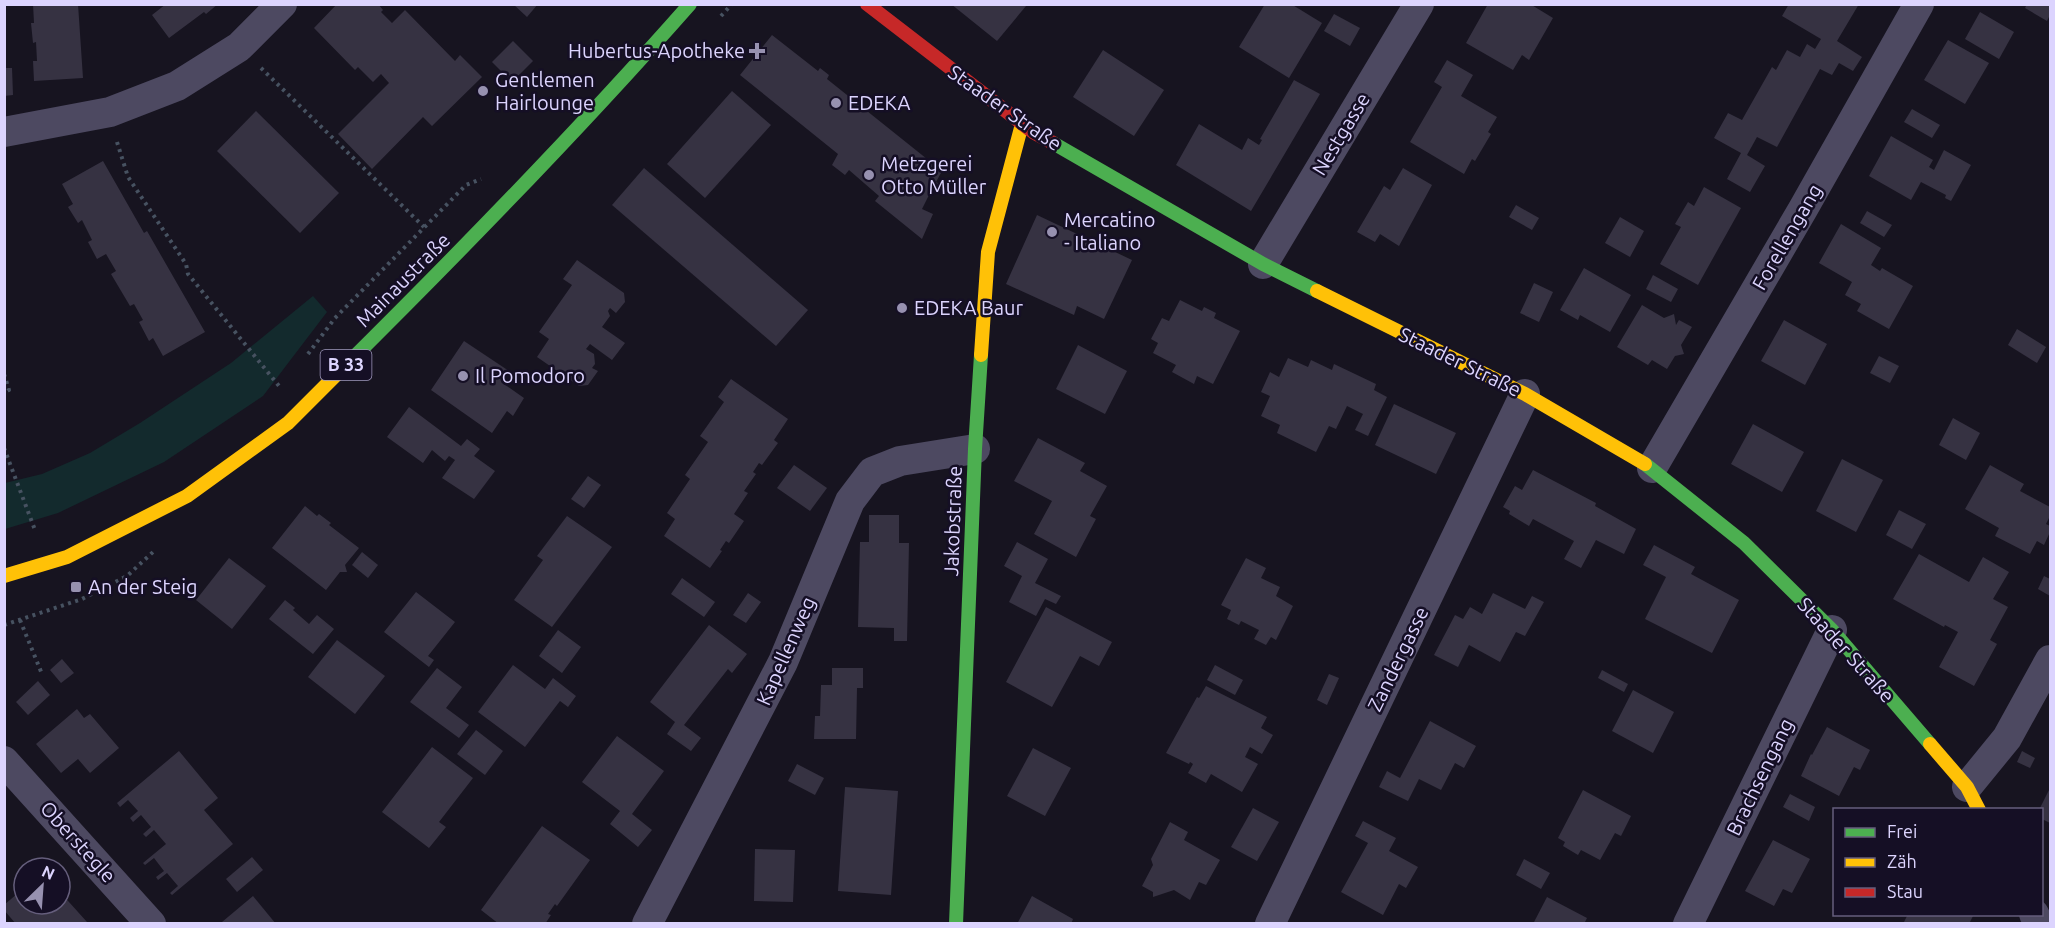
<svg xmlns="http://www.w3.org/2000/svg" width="2055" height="928" font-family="Ubuntu,sans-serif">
	<rect width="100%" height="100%" fill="#171420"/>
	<path fill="#132a2d" d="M313,296L327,312L263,396L164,462L58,513L5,529V483L42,474L90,453L140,423L231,363Z"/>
	<g fill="#363242">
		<path d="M33,4H78L83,78L34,81L33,61H37L36,42L33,43L31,23H34Z"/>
		<path d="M166,4H218L206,14L204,12L169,38L152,15Z"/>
		<path d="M337,4H378L383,10L381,12L392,23L405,10L455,61L460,55L482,77L432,126L423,117L372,169L338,134L389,83L381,74L373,82L358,67L355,70L314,28Z"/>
		<path d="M513,4H538L527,17Z"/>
		<path d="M951,4H1024L1026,6L997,41Z"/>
		<path d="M1265,4H1291L1322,23L1289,78L1239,47Z"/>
		<path d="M1488,4H1530L1553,18L1529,60L1522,55L1513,70L1466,43Z"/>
		<path d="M1789,4H1859L1837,41L1862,57L1853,71L1839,63L1832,75L1820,69L1777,147L1757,137L1747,155L1765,166L1750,192L1727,179L1741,153L1714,138L1728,113L1742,120L1772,67L1776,70L1787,50L1800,57L1807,44L1815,49L1821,39L1782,16Z"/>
		<path d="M2027,4H2050V15L2047,21L2025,8Z"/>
		<path d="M1980,12L2014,32L1999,59L1965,39Z"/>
		<path d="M1334,14L1360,28L1350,46L1324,31Z"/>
		<path d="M772,35L818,71L820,68L829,75L827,79L942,171L936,182L942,185L937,194L931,191L922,209L933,214L922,239L875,201L879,196L849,170L845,175L832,165L838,154L740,75Z"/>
		<path d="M1948,40L1989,63L1965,104L1924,80Z"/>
		<path d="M513,41L533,61L512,82L492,62Z"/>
		<path d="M1103,50L1164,90L1134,136L1073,97Z"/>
		<path d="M1447,60L1473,75L1461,96L1497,117L1488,132L1491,134L1475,161L1472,159L1464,174L1410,142L1442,87L1434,82Z"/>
		<path d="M4,68H12L13,95L4,96Z"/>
		<path d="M1294,80L1320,94L1251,211L1176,165L1199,124L1242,150L1248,138L1259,145L1262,140L1260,139Z"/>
		<path d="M732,91L771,125L705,198L667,164Z"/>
		<path d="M1912,109L1940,125L1932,138L1904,122Z"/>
		<path d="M256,111L339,193L300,233L217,151Z"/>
		<path d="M1891,136L1933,160L1929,167L1934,170L1944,150L1971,165L1951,201L1945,198L1946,195L1921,182L1911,200L1869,176Z"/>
		<path d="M103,161L144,233L147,231L205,332L163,356L153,338L149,341L139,322L143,320L134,304L130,306L111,274L116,271L106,254L97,259L88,242L92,240L82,220L78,223L68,207L73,204L62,184Z"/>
		<path d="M644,168L808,310L776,346L612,205Z"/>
		<path d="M1403,168L1432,185L1399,246L1380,234L1375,242L1357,232L1384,186L1390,190Z"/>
		<path d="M1704,187L1741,208L1698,285L1660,264L1681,227L1675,224L1688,202L1694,206Z"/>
		<path d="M1516,205L1539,218L1532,230L1509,217Z"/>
		<path d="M1867,211L1892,225L1884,237L1860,223Z"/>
		<path d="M1037,215L1132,260L1104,319L1077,306L1074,315L1006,284Z"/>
		<path d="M1620,217L1644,231L1630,257L1605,243Z"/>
		<path d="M1841,224L1881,248L1871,265L1880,271L1882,268L1913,286L1889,329L1857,311L1861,304L1845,295L1852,282L1819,263Z"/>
		<path d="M577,260L624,293L625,302L616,313L610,308L608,311L610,316L602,327L625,343L612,360L590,344L586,349L594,354L595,364L592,368L598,371L588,385L579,386L537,357L549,339L539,332L572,285L563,279Z"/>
		<path d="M1584,268L1631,295L1610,332L1580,315L1578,320L1560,310Z"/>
		<path d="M1653,275L1678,289L1671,302L1646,289Z"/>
		<path d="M1534,283L1553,292L1539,322L1520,313Z"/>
		<path d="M1180,300L1202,311L1204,307L1216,313L1214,318L1240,331L1213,384L1197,376L1194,384L1172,372L1176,365L1153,353L1158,343L1151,339L1162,318L1169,321Z"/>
		<path d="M1642,305L1664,318L1674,314L1676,325L1679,320L1692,327L1681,345L1684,354L1675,356L1667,369L1652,360L1648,365L1617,347Z"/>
		<path d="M1784,320L1827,344L1805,385L1761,361Z"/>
		<path d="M2017,329L2046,347L2037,363L2008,345Z"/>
		<path d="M464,341L509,371L501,382L524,398L513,416L507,411L492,433L431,390Z"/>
		<path d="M1078,345L1127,371L1105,414L1056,389Z"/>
		<path d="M1879,356L1899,366L1890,383L1870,373Z"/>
		<path d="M1288,358L1308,367L1311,360L1332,370L1334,364L1376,384L1374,390L1387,397L1368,436L1355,430L1363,414L1347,406L1336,429L1329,426L1316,452L1277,433L1280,425L1261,416L1270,396L1261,392L1270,372L1279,377Z"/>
		<path d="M731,379L788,419L774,440L778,443L762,465L759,463L753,472L756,474L744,491L748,493L734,514L744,521L729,543L726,541L720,550L722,551L710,568L664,536L675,519L667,513L690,479L685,475L708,442L700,436L724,402L718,397Z"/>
		<path d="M1394,404L1456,433L1436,474L1375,445Z"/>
		<path d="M409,407L461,446L467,439L480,449L474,456L495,471L474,499L442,478L455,460L449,456L445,461L432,450L423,463L387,437Z"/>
		<path d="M1953,418L1980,433L1966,460L1939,445Z"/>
		<path d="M1753,424L1804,452L1782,492L1731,464Z"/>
		<path d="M1038,438L1085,463L1080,471L1107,486L1090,516L1096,519L1076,557L1034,534L1052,501L1014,481Z"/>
		<path d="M1842,459L1883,480L1856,532L1816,511Z"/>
		<path d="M794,465L827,488L810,511L777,488Z"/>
		<path d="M1990,465L2024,484L2020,491L2050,507V516L2046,524L2050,526V532L2044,545L2037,541L2030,554L1995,536L1999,528L1965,509Z"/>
		<path d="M1533,470L1596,503L1595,506L1636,529L1624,554L1596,540L1581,568L1564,559L1574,541L1533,519L1529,526L1509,514L1510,511L1503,507L1515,486L1522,490Z"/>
		<path d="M588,476L601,485L584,508L571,499Z"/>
		<path d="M305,506L317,516L319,514L331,523L329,525L359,548L345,565L347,572H340L326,590L272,548Z"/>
		<path d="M1899,510L1926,524L1912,549L1886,535Z"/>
		<path d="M869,515H899V543H909L907,641H894V628L858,627L860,542H869Z"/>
		<path d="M567,516L612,547L552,627L514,600L543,560L537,556Z"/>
		<path d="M1017,542L1048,559L1035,583L1061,596L1056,604L1045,599L1036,616L1009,602L1022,576L1004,566Z"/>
		<path d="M1654,545L1695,567L1691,574L1739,600L1712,653L1645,619L1666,577L1643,565Z"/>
		<path d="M362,552L378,565L368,578L352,565Z"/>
		<path d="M1919,554L1969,582L1983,557L2009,572L1993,599L2008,607L1990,640L1997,644L1974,686L1939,667L1958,632L1945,625L1944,627L1893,599Z"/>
		<path d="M229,558L266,586L232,629L196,600Z"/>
		<path d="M1246,558L1266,568L1261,578L1280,587L1276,596L1293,606L1276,640L1271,637L1266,645L1254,639L1259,630L1241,621L1239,625L1227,619L1231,610L1221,605Z"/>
		<path d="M2044,576L2050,579V596L2038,589Z"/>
		<path d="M682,578L715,602L704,617L671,594Z"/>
		<path d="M416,592L455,622L428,656L434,660L429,667L384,632Z"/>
		<path d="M748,593L761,602L746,623L733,615Z"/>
		<path d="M1493,593L1525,609L1532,596L1544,602L1525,636L1516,632L1500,662L1469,645L1458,667L1434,655L1455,615L1463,619L1470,607L1482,614Z"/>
		<path d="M285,600L295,608L293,610L309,624L317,615L334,629L313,654L269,619Z"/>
		<path d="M1046,607L1112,642L1099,666L1080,656L1052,707L1006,682Z"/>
		<path d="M709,625L747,654L732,673L728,669L684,725L701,738L691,751L667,734L675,722L650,702Z"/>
		<path d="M558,630L581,647L562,673L539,656Z"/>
		<path d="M337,640L385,676L355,714L308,677Z"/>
		<path d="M62,659L74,673L61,683L50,670Z"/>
		<path d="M513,665L545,689L553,678L576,696L568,707L560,701L525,747L478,712Z"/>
		<path d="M1215,665L1243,680L1235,695L1207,680Z"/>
		<path d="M437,668L462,687L446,708L469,725L459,738L410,702Z"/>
		<path d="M832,668H863V688H857L856,739H814L815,716H820L821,685H832Z"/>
		<path d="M1602,670L1628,684L1624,692L1598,678Z"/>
		<path d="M1329,674L1339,678L1327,705L1317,700Z"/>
		<path d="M38,681L50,695L28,715L16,702Z"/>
		<path d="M1206,686L1267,717L1261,728L1273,735L1262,754L1250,747L1245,757L1258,764L1242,792L1211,774L1206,783L1188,773L1193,764L1190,762L1189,764L1166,753L1197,697L1199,698Z"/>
		<path d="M1633,690L1674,712L1653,753L1612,731Z"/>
		<path d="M77,709L84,718L90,714L119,748L90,773L78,759L61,773L36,744Z"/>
		<path d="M1430,721L1476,746L1464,768L1455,763L1441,790L1419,779L1408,801L1379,787L1387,771L1400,778Z"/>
		<path d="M1827,727L1870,750L1860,770L1854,767L1839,796L1801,776L1811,754L1812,755Z"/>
		<path d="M476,730L503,751L485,775L457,754Z"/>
		<path d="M617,736L664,771L632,814L652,830L638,847L610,824L620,811L582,782Z"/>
		<path d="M432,747L473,778L439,822L446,827L429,848L382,812Z"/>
		<path d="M1033,748L1071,768L1045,816L1007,796Z"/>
		<path d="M179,751L218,798L204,810L233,844L172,895L170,893L178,886L167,873L158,880L156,877L164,871L154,858L145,865L143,863L166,844L154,830L146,837L143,834L151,827L141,815L133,822L130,818L138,811L128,800L120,807L117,803Z"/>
		<path d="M2022,751L2035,758L2030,768L2017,762Z"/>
		<path d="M797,764L824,778L815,795L788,781Z"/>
		<path d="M845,787L898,791L891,895L838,891Z"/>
		<path d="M2050,788V823L2042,819V810H2039Z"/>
		<path d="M1583,790L1631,816L1621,836L1615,833L1600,860L1581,850L1578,855L1563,846L1565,842L1558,838Z"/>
		<path d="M1790,794L1815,807L1809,821L1783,807Z"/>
		<path d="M1253,808L1279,822L1257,861L1231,847Z"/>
		<path d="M1363,821L1396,838L1389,851L1418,867L1406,888L1399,884L1383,915L1341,892L1368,843L1355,836Z"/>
		<path d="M1170,822L1188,832L1184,840L1220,860L1206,885L1199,882L1190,900L1174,890L1153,897V892L1142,886L1153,865L1151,859Z"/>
		<path d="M542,826L590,860L557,906L555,904L548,914L551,915L545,924H499L481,910Z"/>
		<path d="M1773,840L1810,859L1792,893L1783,889L1774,906L1745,891Z"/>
		<path d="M755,849L795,850L793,902L754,901Z"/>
		<path d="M252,857L263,870L237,892L226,879Z"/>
		<path d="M1524,859L1550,873L1541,889L1516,875Z"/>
		<path d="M24,888V904H60V892L87,922L16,924L4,910V905Z"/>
		<path d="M253,896L276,924H223L222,922Z"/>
		<path d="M1032,896L1073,919L1071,924H1017Z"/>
		<path d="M1547,897L1587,918L1584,924H1533Z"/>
		<path d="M1908,914H1974L1969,924H1903Z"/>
	</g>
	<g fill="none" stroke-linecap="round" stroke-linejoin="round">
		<g stroke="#475261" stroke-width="4" stroke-dasharray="3 4.5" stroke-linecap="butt">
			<path d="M721,16L732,4"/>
			<path d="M261,68L424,227"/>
			<path d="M117,142L128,177L186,264L188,274L279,386"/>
			<path d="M308,354L335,318L466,185L481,179"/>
			<path d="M4,374L9,390L4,391"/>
			<path d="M4,448L35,530"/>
			<path d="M20,620L42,674"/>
			<path d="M4,625L82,599L127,576L153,552"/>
		</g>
		<g stroke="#4d4961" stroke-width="30">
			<path d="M4,132L110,112L177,86L239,47L282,4"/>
			<path d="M1263,264L1419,4"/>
			<path d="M1652,468L1803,209L1919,4"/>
			<path d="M4,761L151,924"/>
			<path d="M1967,787L2007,738L2050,660"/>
			<path d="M2034,914L2039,924"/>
			<path d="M647,924L783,662L850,501L872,472L900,461L975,449"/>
			<path d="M1270,924L1525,394"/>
			<path d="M1688,924L1832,630"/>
		</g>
		<g stroke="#4caf50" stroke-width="14">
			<path d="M1053,143L1263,264L1317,291"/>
			<path d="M343,368C462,250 579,130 690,4"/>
			<path d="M1645,464L1744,543L1832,630L1930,744"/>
			<path d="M956,924L975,449L981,355"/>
		</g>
		<g stroke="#ffc107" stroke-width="14">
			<path d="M1317,291L1525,394L1645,464"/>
			<path d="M981,355L988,252L1022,124"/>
			<path d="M4,576L67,557L187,496L288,423L343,368"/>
			<path d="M1930,744L1967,787L1979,810"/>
		</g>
		<path stroke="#c62828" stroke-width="14" d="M867,4L1033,132L1053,143"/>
	</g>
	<g fill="#9791b0" stroke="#150f25" stroke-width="2">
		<path d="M754 42h6v6h6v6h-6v6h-6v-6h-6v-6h6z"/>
		<circle cx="483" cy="91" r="6"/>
		<circle cx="836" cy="103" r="6"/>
		<circle cx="869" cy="175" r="6"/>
		<circle cx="1052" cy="232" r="6"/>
		<circle cx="902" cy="308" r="6"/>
		<circle cx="463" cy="376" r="6"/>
		<rect x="70" y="581" width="12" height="12" rx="3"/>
	</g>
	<g text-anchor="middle" stroke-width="5" stroke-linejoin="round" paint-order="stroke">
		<rect fill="#150f25" stroke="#a099bd" stroke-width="1.5" x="320.5" y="350" width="51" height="30" rx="4.5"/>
		<g font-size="18" font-weight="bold" fill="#dcd4fe">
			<text x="346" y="371">B 33</text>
		</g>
		<g font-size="20" fill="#dcd4fe" stroke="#150f25" text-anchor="start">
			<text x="745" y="58" text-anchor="end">Hubertus-Apotheke</text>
			<text x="495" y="87">Gentlemen<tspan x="495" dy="23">Hairlounge</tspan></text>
			<text x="848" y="110">EDEKA</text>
			<text x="881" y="171">Metzgerei<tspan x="881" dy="23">Otto Müller</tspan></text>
			<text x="1064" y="227">Mercatino<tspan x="1064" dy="23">- Italiano</tspan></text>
			<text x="914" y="315">EDEKA Baur</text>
			<text x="475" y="383">Il Pomodoro</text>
			<text x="88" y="594">An der Steig</text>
		</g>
		<g font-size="20" fill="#dcd4fe" stroke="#150f25">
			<text transform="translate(1005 108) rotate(35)" y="7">Staader Straße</text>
			<text transform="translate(1341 134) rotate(-59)" y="7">Nestgasse</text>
			<text transform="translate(1787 237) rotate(-60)" y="7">Forellengang</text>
			<text transform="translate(403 280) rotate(-45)" y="7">Mainaustraße</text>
			<text transform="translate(1460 362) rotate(26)" y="7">Staader Straße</text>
			<text transform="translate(953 521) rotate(-88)" y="7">Jakobstraße</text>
			<text transform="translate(1846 650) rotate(48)" y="7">Staader Straße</text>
			<text transform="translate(786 651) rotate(-66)" y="7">Kapellenweg</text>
			<text transform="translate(1398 659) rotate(-64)" y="7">Zandergasse</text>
			<text transform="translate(1760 777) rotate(-64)" y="7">Brachsengang</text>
			<text transform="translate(78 842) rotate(48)" y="7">Oberstegle</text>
		</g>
	</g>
	<rect width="2055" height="928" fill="none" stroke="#dcd4fe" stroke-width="12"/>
	<rect x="1833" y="808" width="210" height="108" fill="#150f25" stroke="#655e7c" stroke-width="1.5"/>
	<rect x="1845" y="828" width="30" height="9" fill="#4caf50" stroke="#655e7c" stroke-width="1.5"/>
	<text x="1887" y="838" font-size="18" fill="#dcd4fe">Frei</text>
	<rect x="1845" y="858" width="30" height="9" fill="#ffc107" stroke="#655e7c" stroke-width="1.5"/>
	<text x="1887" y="868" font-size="18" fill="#dcd4fe">Zäh</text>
	<rect x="1845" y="888" width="30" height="9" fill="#c62828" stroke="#655e7c" stroke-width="1.5"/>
	<text x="1887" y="898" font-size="18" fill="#dcd4fe">Stau</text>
	<g transform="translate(42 886) rotate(25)"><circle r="28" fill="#150f25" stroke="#655e7c" stroke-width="1.5"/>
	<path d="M0-4.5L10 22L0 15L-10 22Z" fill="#9791b0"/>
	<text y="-9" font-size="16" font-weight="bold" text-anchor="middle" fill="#dcd4fe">N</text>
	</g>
</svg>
